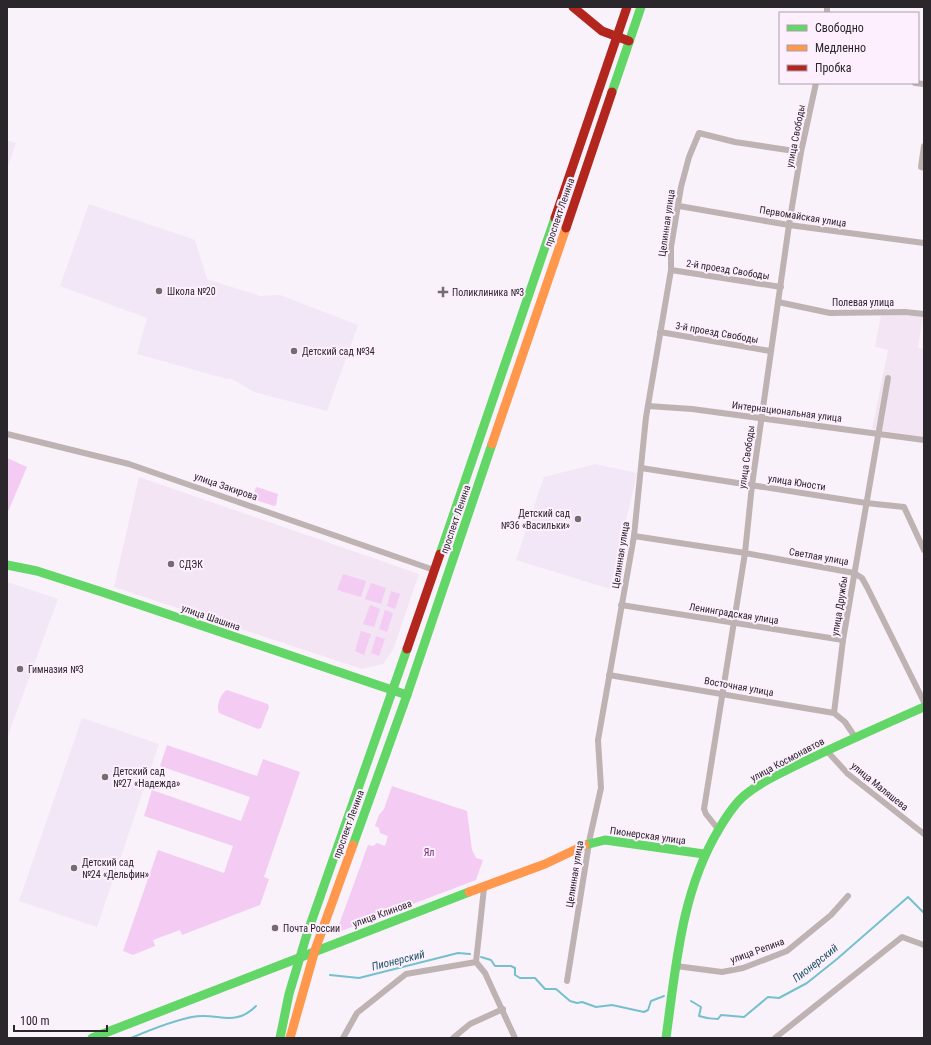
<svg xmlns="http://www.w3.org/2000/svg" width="931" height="1045" font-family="'Roboto Condensed',sans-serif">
	<rect width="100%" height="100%" fill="#faf2fa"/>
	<g fill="#f3e5f3">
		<path d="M881,315L923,316L918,348L924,349V437L872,429L888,350L875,347Z"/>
		<path d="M139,477L419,574L393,650L383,664L362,669L114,587Z"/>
	</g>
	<g fill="#f1e7f6">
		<path d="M7,140L16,143L7,169Z"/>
		<path d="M89,204L195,240L207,279L260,296L280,295L358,325L327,411L254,392L230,378L227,379L137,354L147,318L60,286Z"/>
		<path d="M595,464L637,473L610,589L516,560L544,477Z"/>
		<path d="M7,582L58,599L7,738Z"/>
		<path d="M82,718L159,744L97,927L19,901Z"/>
	</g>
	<g fill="#f3cbf3">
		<path d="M7,458L27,467L7,514Z"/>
		<path d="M257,487L278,494L276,505L274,506L253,499L255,489Z"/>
		<path d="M343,574L366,581L361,597L337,590Z"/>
		<path d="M371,583L386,588L381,604L365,599Z"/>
		<path d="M391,591L400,594L395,609L387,606Z"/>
		<path d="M370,605L380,609L374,627L363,624Z"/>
		<path d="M385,610L393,613L387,632L379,629Z"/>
		<path d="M361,631L371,634L364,655L355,651Z"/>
		<path d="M376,636L385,639L379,656L371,653Z"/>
		<path d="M227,690L268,704L269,707L261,728L258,729L219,713C216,706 220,694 227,690Z"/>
		<path d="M167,745L257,776L263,759L300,772L264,877L269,879L260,905L182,935L180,930L153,940L155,946L133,955L123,951L158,850L224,873L233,846L144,816L152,790L241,821L250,797L160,766Z"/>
		<path d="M392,786L467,811L472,850L476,858L483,860L476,880L336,933L368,845L373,846L377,843L385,846L388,836L380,833L379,828L375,826L379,815L384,809Z"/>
	</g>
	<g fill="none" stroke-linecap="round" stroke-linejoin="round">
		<g stroke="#74c0cf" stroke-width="2">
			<path d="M481,957L491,960L495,966H511L515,968V975L520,978H535L545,989H556L570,1001L577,1003L582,1002L596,1007L612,1005L644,1012L648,1010L651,1001L664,996"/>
			<path d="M330,975L359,978L458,953L470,954"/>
			<path d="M691,1001L701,1007L699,1016C705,1018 712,1019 718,1019L721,1015L744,1017L768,997L779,998L807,983L837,959L908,897L924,913"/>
			<path d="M131,1038C150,1030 171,1021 192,1017C218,1012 234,1028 256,1006"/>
		</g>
		<g stroke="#bfb2b3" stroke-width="6">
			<path d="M827,13V7"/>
			<path d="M915,83L924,84"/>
			<path d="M924,146L921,167L924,168"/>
			<path d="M679,206L789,225L924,243"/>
			<path d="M671,270L781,287"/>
			<path d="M778,302L830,313L905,312L924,314"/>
			<path d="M660,332L770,351"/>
			<path d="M648,406L692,409L924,440"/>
			<path d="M7,434L129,464L434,570"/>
			<path d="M641,468L866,503L904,507L924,550"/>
			<path d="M634,536L745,553L854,573L862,578L867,587L924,702"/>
			<path d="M621,605L843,640"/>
			<path d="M609,675L834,713L845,722L855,737"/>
			<path d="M834,713L843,640L888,378"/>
			<path d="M826,750L848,774L924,834"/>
			<path d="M718,829L706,814L704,809L745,553L752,485L789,225L801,152L816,83"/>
			<path d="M484,888L476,962L485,973L515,1038"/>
			<path d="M676,966L722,972L743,968L787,951L831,915L848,896"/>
			<path d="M567,981L590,837L601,788L598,740L634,536L646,417L671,270V247L681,187L689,157L699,133L735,142L801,152"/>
			<path d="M343,1038L357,1013L406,974L476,962"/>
			<path d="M453,1038L470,1024L503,1009"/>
			<path d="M775,1038L902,937L924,945"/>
		</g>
		<g stroke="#63d668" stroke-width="9">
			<path d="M612,92L641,7"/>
			<path d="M440,554L555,218"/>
			<path d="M7,565L37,571L102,592L407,695"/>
			<path d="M353,845L407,695L492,444"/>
			<path d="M585,845L605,840L704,854"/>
			<path d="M92,1038C218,990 343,940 469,892"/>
			<path d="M280,1038L289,994L307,934L407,649"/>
			<path d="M666,1038C676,966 681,892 719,829C726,817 734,804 745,795C762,781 783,772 803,762C843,743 883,725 924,707"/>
		</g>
		<g stroke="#ff974d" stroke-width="9">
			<path d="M492,444L566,228"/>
			<path d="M469,892L545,864L585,845"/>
			<path d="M290,1038L315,950L353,845"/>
		</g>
		<g stroke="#b3261e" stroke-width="9">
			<path d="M573,7L602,31L629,41"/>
			<path d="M555,218L627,7"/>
			<path d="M566,228L612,92"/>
			<path d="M407,649L440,554"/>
		</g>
	</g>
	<g fill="#736d73" stroke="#feeffe" stroke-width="1.5">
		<circle cx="159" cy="291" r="4"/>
		<path d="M441 286h4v4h4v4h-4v4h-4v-4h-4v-4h4z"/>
		<circle cx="294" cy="351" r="4"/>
		<circle cx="578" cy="519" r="4"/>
		<circle cx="171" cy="564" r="4"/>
		<circle cx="20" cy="669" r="4"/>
		<circle cx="105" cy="777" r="4"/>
		<circle cx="74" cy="868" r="4"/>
		<circle cx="275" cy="928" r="4"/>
	</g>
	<g text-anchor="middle" stroke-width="4" stroke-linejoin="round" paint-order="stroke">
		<g font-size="10" fill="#2b262b" stroke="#feeffe">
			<text transform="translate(795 136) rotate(-79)" y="4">улица Свободы</text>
			<text transform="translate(559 212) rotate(-71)" y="4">проспект Ленина</text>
			<text transform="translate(803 216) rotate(9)" y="4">Первомайская улица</text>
			<text transform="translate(666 223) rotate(-82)" y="4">Целинная улица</text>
			<text transform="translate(728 269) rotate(9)" y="4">2-й проезд Свободы</text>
			<text x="863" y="306">Полевая улица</text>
			<text transform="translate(717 332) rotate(10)" y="4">3-й проезд Свободы</text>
			<text transform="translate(787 411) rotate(7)" y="4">Интернациональная улица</text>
			<text transform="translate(746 457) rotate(-82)" y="4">улица Свободы</text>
			<text transform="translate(797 482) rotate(9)" y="4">улица Юности</text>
			<text transform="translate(226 486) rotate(19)" y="4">улица Закирова</text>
			<text transform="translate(455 519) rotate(-71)" y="4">проспект Ленина</text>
			<text transform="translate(620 555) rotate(-81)" y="4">Целинная улица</text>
			<text transform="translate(819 556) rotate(10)" y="4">Светлая улица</text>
			<text transform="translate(839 606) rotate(-81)" y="4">улица Дружбы</text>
			<text transform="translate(734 613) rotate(9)" y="4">Ленинградская улица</text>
			<text transform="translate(211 617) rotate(19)" y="4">улица Шашина</text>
			<text transform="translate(739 686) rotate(10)" y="4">Восточная улица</text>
			<text transform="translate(787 759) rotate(-28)" y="4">улица Космонавтов</text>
			<text transform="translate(880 786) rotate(39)" y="4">улица Маляшева</text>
			<text transform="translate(348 824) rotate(-70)" y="4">проспект Ленина</text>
			<text transform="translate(648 835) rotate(8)" y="4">Пионерская улица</text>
			<text transform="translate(574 874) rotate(-81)" y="4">Целинная улица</text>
			<text transform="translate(382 913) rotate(-20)" y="4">улица Клинова</text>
			<text transform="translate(757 950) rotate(-20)" y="4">улица Репина</text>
		</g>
		<g font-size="10" fill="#2b262b" stroke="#feeffe" text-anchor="start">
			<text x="167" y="295">Школа №20</text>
			<text x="452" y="296">Поликлиника №3</text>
			<text x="302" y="355">Детский сад №34</text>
			<text x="570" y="517" text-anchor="end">Детский сад<tspan x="570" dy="12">№36 «Васильки»</tspan></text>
			<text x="179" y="568">СДЭК</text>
			<text x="28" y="673">Гимназия №3</text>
			<text x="113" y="775">Детский сад<tspan x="113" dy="12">№27 «Надежда»</tspan></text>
			<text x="82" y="866">Детский сад<tspan x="82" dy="12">№24 «Дельфин»</tspan></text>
			<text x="283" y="932">Почта России</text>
		</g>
		<g font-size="10" fill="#721e75" stroke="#feeffe">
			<text x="429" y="856">Ял</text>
		</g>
		<g font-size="11" font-style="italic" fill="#1b5862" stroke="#feeffe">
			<text transform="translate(398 960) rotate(-14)" y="4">Пионерский</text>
			<text transform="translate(815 963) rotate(-38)" y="4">Пионерский</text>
		</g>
	</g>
	<rect width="931" height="1045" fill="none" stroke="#2b262b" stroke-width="16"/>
	<rect x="779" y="12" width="140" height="72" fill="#feeffe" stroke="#aa9faa"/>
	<rect x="787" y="25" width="20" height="6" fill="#63d668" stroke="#aa9faa"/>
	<text x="815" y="32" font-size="12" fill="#2b262b">Свободно</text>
	<rect x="787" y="45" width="20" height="6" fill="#ff974d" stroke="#aa9faa"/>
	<text x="815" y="52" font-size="12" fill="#2b262b">Медленно</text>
	<rect x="787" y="65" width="20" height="6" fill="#b3261e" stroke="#aa9faa"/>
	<text x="815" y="72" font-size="12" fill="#2b262b">Пробка</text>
	<path d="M14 1025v6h93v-6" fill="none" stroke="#2b262b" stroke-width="2"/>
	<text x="20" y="1025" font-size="12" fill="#2b262b" stroke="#feeffe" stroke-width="3" paint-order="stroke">100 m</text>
</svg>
